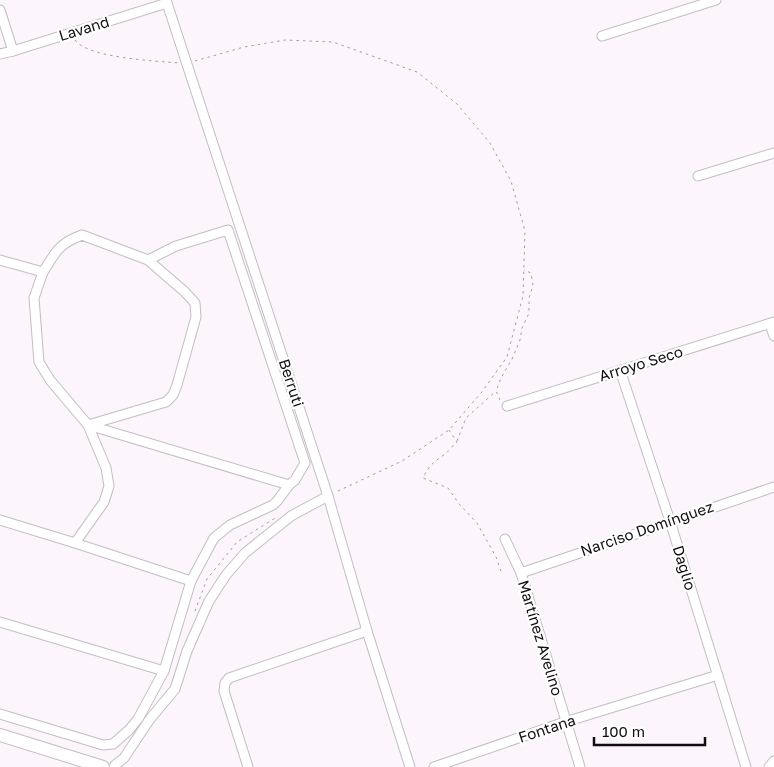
<svg xmlns="http://www.w3.org/2000/svg" width="774" height="767" font-family="'Golos Text',sans-serif">
	<rect width="100%" height="100%" fill="#fcf5fb"/>
	<g fill="none" stroke-linecap="round" stroke-linejoin="round">
		<defs>
			<g id="street">
				<path d="M166,0L328,496L367,631L410,767"/>
				<path d="M0,10L13,51"/>
				<path d="M602,36L716,0"/>
				<path d="M0,54L13,51L167,3"/>
				<path d="M698,176L774,153"/>
				<path d="M0,260L43,272C56,252 58,244 82,235L148,260L185,292L195,303L196,317L177,385L173,395L166,402L88,425L289,485L295,480L305,463L228,230L176,246L148,260"/>
				<path d="M43,272L34,298L39,362L50,380L88,425L106,468L109,486L104,502L75,543"/>
				<path d="M770,324L774,336"/>
				<path d="M620,370L670,521L746,767"/>
				<path d="M507,406L774,322"/>
				<path d="M0,520L75,543L191,581"/>
				<path d="M505,539L521,573L580,767"/>
				<path d="M521,573L774,487"/>
				<path d="M0,622L164,671L191,581L214,538L230,525L273,505L278,500L289,485"/>
				<path d="M0,714L103,745L113,744L129,730L138,719L164,671"/>
				<path d="M114,767L115,765L124,758L150,719L175,689L187,651L209,601L226,575L245,553L291,516L328,496"/>
				<path d="M248,767L224,691L225,683L229,678L367,631"/>
				<path d="M434,767L565,722L718,675"/>
				<path d="M769,767L774,761"/>
			</g>
			<path id="secondary" d="M0,735L103,767"/>
		</defs>
		<use href="#street" stroke="#c4bdc3" stroke-width="11"/>
		<use href="#secondary" stroke="#c4bdc3" stroke-width="14"/>
		<g stroke="#a39ea2" stroke-width="1" stroke-dasharray="2.5 4" stroke-linecap="butt">
			<path d="M75,40C88,58 156,61 179,63"/>
			<path d="M195,61L244,47L285,40L333,42L417,72L457,104L490,143L511,181L525,231L523,296L507,357L481,393L449,430L402,461L336,492"/>
			<path d="M500,400L496,391L501,378L512,359L520,340L522,328L529,313V298L533,285L531,273L524,270"/>
			<path d="M449,430L457,442C453,445 449,451 445,454C434,462 429,465 423,478L448,488L460,505L477,523L496,557L502,574"/>
			<path d="M457,441L466,418L495,392"/>
			<path d="M195,611L207,579L237,542L275,518"/>
		</g>
		<use href="#street" stroke="#fff" stroke-width="9"/>
		<use href="#secondary" stroke="#fff" stroke-width="12"/>
	</g>
	<g text-anchor="middle" stroke-width="4.5" stroke-linejoin="round" paint-order="stroke">
		<g font-size="15" fill="#110e10" stroke="#fff">
			<text transform="translate(84 29) rotate(-17)" y="5">Lavand</text>
			<text transform="translate(641 364) rotate(-17)" y="5">Arroyo Seco</text>
			<text transform="translate(291 383) rotate(72)" y="5">Berruti</text>
			<text transform="translate(647 529) rotate(-19)" y="5">Narciso Domínguez</text>
			<text transform="translate(684 568) rotate(73)" y="5">Daglio</text>
			<text transform="translate(540 638) rotate(73)" y="5">Martínez Avelino</text>
			<text transform="translate(547 729) rotate(-18)" y="5">Fontana</text>
		</g>
	</g>
	<path d="M594 737v8h111v-8" fill="none" stroke="#110e10" stroke-width="2.5"/>
	<text x="602" y="737" font-size="15" fill="#110e10" stroke="#ffffff" stroke-width="4" paint-order="stroke">100 m</text>
</svg>
